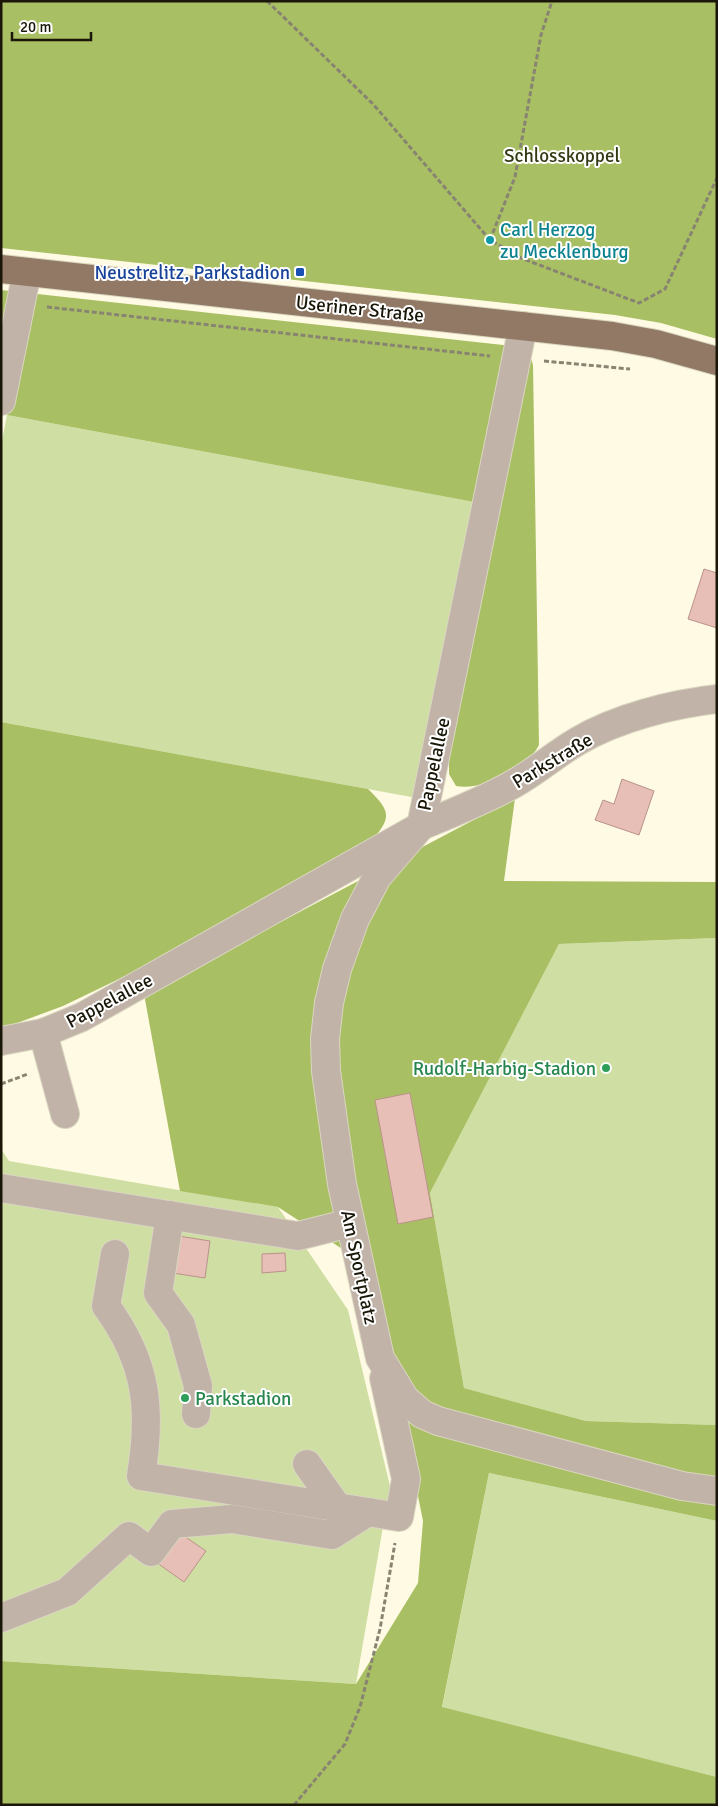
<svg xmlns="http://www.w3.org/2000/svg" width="718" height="1806" font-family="Signika,sans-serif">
	<rect width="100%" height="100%" fill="#fffae3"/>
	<g fill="#cfdfa3">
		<path d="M7,415L475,502L417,798L1,722V446Z"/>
		<path d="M717,938V1425L586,1421L464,1388L430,1193L559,944Z"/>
		<path d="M1,1149L9,1161L278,1207L348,1310L390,1486L356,1684L1,1661Z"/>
		<path d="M489,1473L717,1521V1777L442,1708Z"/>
	</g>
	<g fill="#a9bf63">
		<path d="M1,1H717V339L661,323L615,315L1,248Z"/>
		<path d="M1,290L521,347L530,355L533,365L539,745C527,769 483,791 456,786L449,774V751L501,507L7,415L1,413Z"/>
		<path d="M1,722L368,789C394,814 390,819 368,845L175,952L63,1006L1,1029Z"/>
		<path d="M515,798L504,881L717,882V938L559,944L430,1193L464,1388L586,1421L717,1425V1521L489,1473L442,1707L717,1777V1805H1V1661L356,1684L418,1583L423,1521L373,1269L278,1207L180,1191L144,994Z"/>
	</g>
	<g fill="#e8bfb6" stroke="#ba928a">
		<path d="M704,569L717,573V628L688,619Z"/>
		<path d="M622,779L654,791L639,835L595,820L603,800L614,804Z"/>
		<path d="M410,1093L433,1217L398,1224L375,1100Z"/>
		<path d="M172,1235L210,1241L205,1278L166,1272Z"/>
		<path d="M285,1253L286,1271L262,1273V1254Z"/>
		<path d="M174,1529L206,1551L184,1582L153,1560Z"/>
	</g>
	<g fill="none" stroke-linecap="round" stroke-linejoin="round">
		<defs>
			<g id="minor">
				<path d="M523,326L421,826L377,877L355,919L337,969L329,1003L325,1039L326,1071L342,1184L380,1358L405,1399L422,1414L438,1421L682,1486L717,1491"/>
				<path d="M1,401L27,272"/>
				<path d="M43,1033L65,1114"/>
				<path d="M1,1041L43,1033L82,1017L421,826C450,814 480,802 508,787C533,774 554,755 578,741C617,718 672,704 717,699"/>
				<path d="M1,1188L298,1236L350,1223"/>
				<path d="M170,1215L158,1293L181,1325L198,1386L196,1414"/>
				<path d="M115,1254L106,1306C147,1362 152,1409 141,1476L399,1517L406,1479L384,1378"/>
				<path d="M307,1464L338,1508"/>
				<path d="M1,1618L67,1592L129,1536L151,1552L172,1524L232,1519L332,1535L368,1512"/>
			</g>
			<path id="major" d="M1,269L612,336L656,344L717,361"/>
		</defs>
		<use href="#minor" stroke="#dad6c0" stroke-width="30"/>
		<use href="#major" stroke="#dad6c0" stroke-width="30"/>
		<g stroke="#888472" stroke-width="3" stroke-dasharray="5 2.5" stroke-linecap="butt">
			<path d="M267,1L373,104L490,240L521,258L639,303L665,289L717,178"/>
			<path d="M490,240L515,177L541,35L552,1"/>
			<path d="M47,307L490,356"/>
			<path d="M544,361L630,369"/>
			<path d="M1,1084L28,1074"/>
			<path d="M294,1805L345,1744L360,1707L380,1629L395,1543"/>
		</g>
		<use href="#minor" stroke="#c1b3a8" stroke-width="28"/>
		<use href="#major" stroke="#917965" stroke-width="28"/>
	</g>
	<circle fill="#0f9aa8" stroke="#fff" stroke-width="2" cx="490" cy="240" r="5"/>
	<rect fill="#1a4fb4" stroke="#fff" stroke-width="2" x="295" y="267" width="10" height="10" rx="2.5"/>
	<g fill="#2e9e5b" stroke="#fff" stroke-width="2">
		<circle cx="606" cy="1068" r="5"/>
		<circle cx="185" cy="1398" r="5"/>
	</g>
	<g text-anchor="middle" stroke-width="4" stroke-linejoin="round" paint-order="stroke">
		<g font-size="19" fill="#333b15" stroke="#fff">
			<text x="562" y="162">Schlosskoppel</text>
		</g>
		<g font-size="19" fill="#0d838f" stroke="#fff" text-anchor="start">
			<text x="500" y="236">Carl Herzog<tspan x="500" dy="22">zu Mecklenburg</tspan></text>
		</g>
		<g font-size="19" fill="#164399" stroke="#fff" text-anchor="end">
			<text x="290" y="279">Neustrelitz, Parkstadion</text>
		</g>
		<g font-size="19" fill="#1a1709" stroke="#fff">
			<text transform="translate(360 308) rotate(6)" y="7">Useriner Straße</text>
			<text transform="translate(552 760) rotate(-31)" y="7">Parkstraße</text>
			<text transform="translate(433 764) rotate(-78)" y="7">Pappelallee</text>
			<text transform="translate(109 1000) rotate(-28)" y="7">Pappelallee</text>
			<text transform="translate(360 1267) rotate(78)" y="7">Am Sportplatz</text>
		</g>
		<g font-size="19" fill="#27864d" stroke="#fff" text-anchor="end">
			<text x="596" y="1075">Rudolf-Harbig-Stadion</text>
			<text x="195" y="1405" text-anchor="start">Parkstadion</text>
		</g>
	</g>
	<rect width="718" height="1806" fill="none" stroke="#1a1709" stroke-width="5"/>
	<path d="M12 32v8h79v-8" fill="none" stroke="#1a1709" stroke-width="2.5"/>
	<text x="20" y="32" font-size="15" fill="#1a1709" stroke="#ffffff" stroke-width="4" paint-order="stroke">20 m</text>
</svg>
